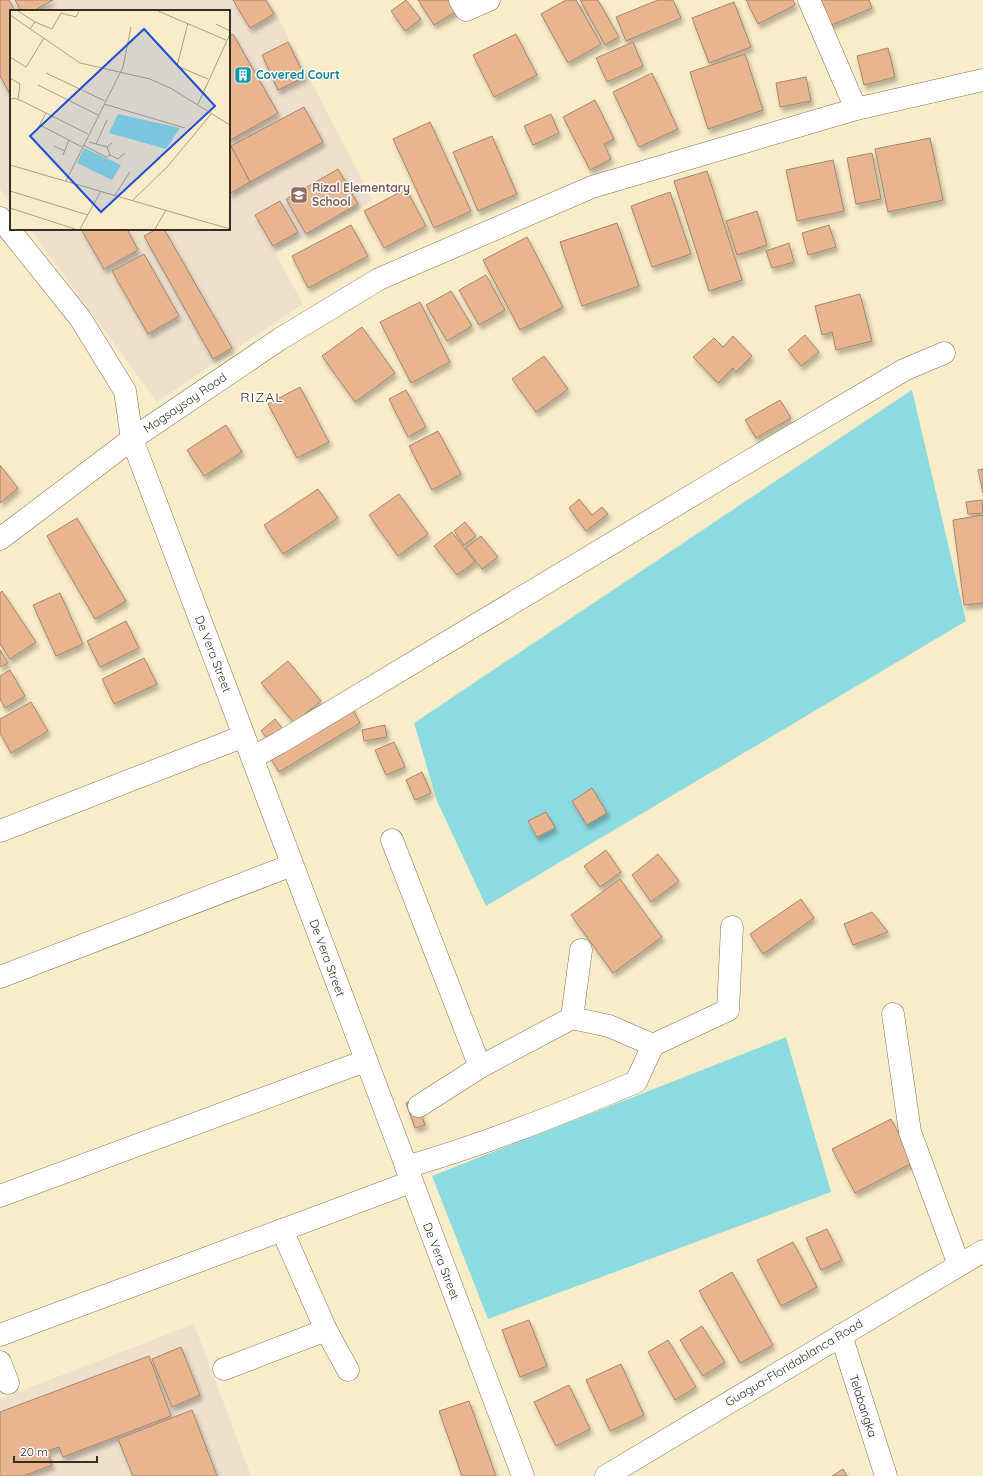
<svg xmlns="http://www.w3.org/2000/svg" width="983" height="1476" font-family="Quicksand,sans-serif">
	<defs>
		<filter id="shadow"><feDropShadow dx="2.5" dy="4.5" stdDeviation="2" flood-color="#0004"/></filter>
	</defs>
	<rect width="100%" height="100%" fill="#f9ecc9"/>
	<g fill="#efe0ce">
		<path d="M0,0H269L373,201L275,253L303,304L157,402L30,229H229V11H11V204L0,189Z"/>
		<path d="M194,1324L251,1476H0V1399Z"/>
	</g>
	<g fill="#8cdbe1">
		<path d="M912,390L966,621L486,906L437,801L414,723Z"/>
		<path d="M786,1037L831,1192L488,1319L432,1176Z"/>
	</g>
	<g fill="#e8b58f" stroke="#a48670" filter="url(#shadow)">
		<path d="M0,0H9L15,11H11V96L0,76Z"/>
		<path d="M15,0H53L33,11H21Z"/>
		<path d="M233,0H266L274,14L250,28Z"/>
		<path d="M406,0L421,19L405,31L391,11Z"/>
		<path d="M418,0H450L457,11L434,25Z"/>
		<path d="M566,0H576L601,44L568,63L541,14Z"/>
		<path d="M580,0H598L619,37L605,45Z"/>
		<path d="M658,0H673L681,18L626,41L616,17Z"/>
		<path d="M746,0H793L795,5L758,24Z"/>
		<path d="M813,0H869L872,8L824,28Z"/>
		<path d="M734,2L751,47L709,63L692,18Z"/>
		<path d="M233,34L278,113L229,141V36Z"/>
		<path d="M516,34L537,75L494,97L473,55Z"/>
		<path d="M288,42L305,77L278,90L262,55Z"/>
		<path d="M633,42L643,66L607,82L596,58Z"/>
		<path d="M888,48L895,77L864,85L857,56Z"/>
		<path d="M745,54L763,110L708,129L690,72Z"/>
		<path d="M652,73L678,129L639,147L613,92Z"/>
		<path d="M806,77L811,101L780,107L776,83Z"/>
		<path d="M595,100L614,139L604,144L611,159L590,170L563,117Z"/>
		<path d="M304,107L323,142L250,182L231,146Z"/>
		<path d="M551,114L559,133L533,145L524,126Z"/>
		<path d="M430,122L471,211L434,228L393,139Z"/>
		<path d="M492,136L517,194L478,211L453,152Z"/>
		<path d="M930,138L943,200L888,212L875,149Z"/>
		<path d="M231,146L250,182L229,194V147Z"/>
		<path d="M872,153L881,199L856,204L847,158Z"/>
		<path d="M833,160L844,211L797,221L786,170Z"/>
		<path d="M338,169L358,204L306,234L286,199Z"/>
		<path d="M707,171L742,280L709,291L674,181Z"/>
		<path d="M406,189L426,226L384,248L364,211Z"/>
		<path d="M670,192L691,254L652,267L631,206Z"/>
		<path d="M280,201L298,232L273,246L255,215Z"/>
		<path d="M757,211L767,245L737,255L726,221Z"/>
		<path d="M617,223L639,286L582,306L560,242Z"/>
		<path d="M351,225L368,256L308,288L292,256Z"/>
		<path d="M829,225L836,247L808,255L802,233Z"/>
		<path d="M81,229H127L138,250L104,269Z"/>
		<path d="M157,229H164L232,348L213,359L144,236Z"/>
		<path d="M527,237L563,307L520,330L483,260Z"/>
		<path d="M789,243L794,262L772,268L766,251Z"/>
		<path d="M144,254L179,316L148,334L112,271Z"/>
		<path d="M486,275L505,310L479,325L459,290Z"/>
		<path d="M451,291L472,326L447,341L426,305Z"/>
		<path d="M860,294L872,341L836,350L832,332L822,335L815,306Z"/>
		<path d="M420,302L450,362L411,383L380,322Z"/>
		<path d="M362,327L395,373L355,402L322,356Z"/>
		<path d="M805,335L819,352L801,366L788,350Z"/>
		<path d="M733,336L752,356L736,372L733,368L718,383L693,357L714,338L723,347Z"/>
		<path d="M544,356L568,389L536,412L512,379Z"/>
		<path d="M300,387L329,442L297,458L268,404Z"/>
		<path d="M406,390L426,427L408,437L389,399Z"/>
		<path d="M780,400L791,418L756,438L745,420Z"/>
		<path d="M226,425L242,452L204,476L187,450Z"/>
		<path d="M438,431L461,474L432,490L409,446Z"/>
		<path d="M0,465L18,488L0,503Z"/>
		<path d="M983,469V493L978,470Z"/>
		<path d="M318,489L338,518L283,554L264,525Z"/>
		<path d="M399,494L428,534L398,556L369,515Z"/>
		<path d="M579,499L592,515L602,507L608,514L586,531L569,508Z"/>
		<path d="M982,500L983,513L968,514L966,502Z"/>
		<path d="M983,515V603L964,605L953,520Z"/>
		<path d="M77,518L126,601L95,619L47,536Z"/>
		<path d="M465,522L476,536L464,545L454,531Z"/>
		<path d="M452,532L475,562L457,575L434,546Z"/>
		<path d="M481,536L498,557L482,569L466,548Z"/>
		<path d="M2,591L36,642L10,659L0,644V593Z"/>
		<path d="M60,593L83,644L56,656L33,605Z"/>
		<path d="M126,621L139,648L100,667L87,641Z"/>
		<path d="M0,650L8,663L0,667Z"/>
		<path d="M144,658L157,684L114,704L102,679Z"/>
		<path d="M288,661L321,701L294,723L261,683Z"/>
		<path d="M10,670L25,696L5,708L0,699V676Z"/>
		<path d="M31,702L48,731L11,753L0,733V719Z"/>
		<path d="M350,704L360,723L279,772L268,754Z"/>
		<path d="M275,719L285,732L271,743L261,731Z"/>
		<path d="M385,725L387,737L364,741L362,730Z"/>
		<path d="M394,742L405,767L386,775L375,750Z"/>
		<path d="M422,772L431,793L415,800L406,780Z"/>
		<path d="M592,788L607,813L587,825L572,801Z"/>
		<path d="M546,812L555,828L537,837L528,821Z"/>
		<path d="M606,850L621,872L600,887L584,866Z"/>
		<path d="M658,854L679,881L651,902L632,875Z"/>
		<path d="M620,879L662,937L613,973L571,915Z"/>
		<path d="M801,899L814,918L763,954L750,934Z"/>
		<path d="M872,912L888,932L853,945L844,924Z"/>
		<path d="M416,1099L425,1125L415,1128L406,1103Z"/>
		<path d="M891,1119L914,1162L855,1193L832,1149Z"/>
		<path d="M827,1229L842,1260L821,1270L806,1238Z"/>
		<path d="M793,1242L817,1287L781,1306L757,1260Z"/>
		<path d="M732,1272L773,1345L740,1363L699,1291Z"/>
		<path d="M529,1320L547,1366L520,1377L502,1330Z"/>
		<path d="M702,1326L725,1362L703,1376L680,1340Z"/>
		<path d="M668,1340L696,1387L675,1400L648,1352Z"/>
		<path d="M181,1347L200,1395L172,1407L152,1359Z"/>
		<path d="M149,1356L171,1416L63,1457L59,1447L47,1451L52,1465L23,1476H0V1412Z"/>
		<path d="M621,1364L644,1415L610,1431L586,1380Z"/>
		<path d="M569,1385L590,1429L556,1446L534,1402Z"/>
		<path d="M469,1401L496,1476H462L439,1411Z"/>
		<path d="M192,1410L217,1476H133L118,1439Z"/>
		<path d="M843,1469L847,1476H832Z"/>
	</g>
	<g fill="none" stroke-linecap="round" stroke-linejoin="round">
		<defs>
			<g id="minor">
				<path d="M460,0L466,10L489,0"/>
				<path d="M809,0L856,109"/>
				<path d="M0,218L80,318L125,391L132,439L523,1476"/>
				<path d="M0,539L132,439L280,339L379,279L592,187L856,109L983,80"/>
				<path d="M252,758L279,743L741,466L904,370L944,353"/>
				<path d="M0,831L244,736"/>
				<path d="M392,840L480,1067"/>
				<path d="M0,977L292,865"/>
				<path d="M893,1014L910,1132L959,1265"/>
				<path d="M572,1018L609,1026L653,1045L728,1010L732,927"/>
				<path d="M419,1106L480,1067L572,1018L581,950"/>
				<path d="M406,1167C486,1144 560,1114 636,1082L653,1045"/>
				<path d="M0,1196L365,1061"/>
				<path d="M282,1230L326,1330L348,1370"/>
				<path d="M0,1335L411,1182"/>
				<path d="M841,1335L886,1476"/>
				<path d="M0,1362L8,1383"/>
				<path d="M224,1369L326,1330"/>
			</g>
			<path id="primary" d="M606,1476L983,1251"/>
		</defs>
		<use href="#minor" stroke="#807454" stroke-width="23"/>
		<use href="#primary" stroke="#807454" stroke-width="23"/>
		<use href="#minor" stroke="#fff" stroke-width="22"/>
		<use href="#primary" stroke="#fff" stroke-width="22"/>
	</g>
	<defs>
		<symbol id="building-square" viewBox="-11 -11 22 22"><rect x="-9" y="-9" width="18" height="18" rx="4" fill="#0f9aa8" stroke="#fff"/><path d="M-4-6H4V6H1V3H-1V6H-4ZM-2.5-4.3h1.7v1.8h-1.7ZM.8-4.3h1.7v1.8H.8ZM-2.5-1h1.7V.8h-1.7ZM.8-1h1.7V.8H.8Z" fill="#fff"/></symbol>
		<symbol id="school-square" viewBox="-11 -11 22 22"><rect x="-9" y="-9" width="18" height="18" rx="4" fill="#8d6e63" stroke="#fff"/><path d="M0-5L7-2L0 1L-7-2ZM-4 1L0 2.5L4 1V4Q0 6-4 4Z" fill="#fff"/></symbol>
	</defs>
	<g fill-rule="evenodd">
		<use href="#building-square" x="233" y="65" width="20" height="20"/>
		<use href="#school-square" x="289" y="185" width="20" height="20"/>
	</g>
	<g text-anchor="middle" stroke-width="3" stroke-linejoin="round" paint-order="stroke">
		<g font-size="12" font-weight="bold" fill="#0d838f" stroke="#fff" text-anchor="start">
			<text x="256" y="79">Covered Court</text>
		</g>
		<g font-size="12" font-weight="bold" fill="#785e54" stroke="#fff" text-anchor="start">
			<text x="312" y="192">Rizal Elementary<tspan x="312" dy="14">School</tspan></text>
		</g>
		<g font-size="12" fill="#342f22" stroke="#fff">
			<text transform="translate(185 403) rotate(-34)" y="4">Magsaysay Road</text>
			<text transform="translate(213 654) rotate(69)" y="4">De Vera Street</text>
			<text transform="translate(327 958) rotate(70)" y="4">De Vera Street</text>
			<text transform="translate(441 1261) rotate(69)" y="4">De Vera Street</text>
			<text transform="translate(794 1363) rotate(-31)" y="4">Guagua-Floridablanca Road</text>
			<text transform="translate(863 1406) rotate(72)" y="4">Telabangka</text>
		</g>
		<g font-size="14" letter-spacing="1" fill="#342f22" stroke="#fff">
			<text x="262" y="402">RIZAL</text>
		</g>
	</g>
	<g transform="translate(10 10)">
		<rect width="220" height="220" fill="#f9ecc9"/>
		<path d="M108,104L170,118L156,139L99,123ZM74,138L111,155L102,170L67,153Z" fill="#8cdbe1"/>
		<path fill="none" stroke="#aaa086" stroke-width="1" d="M8,1L25,12L20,19M148,1L216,30M0,5L70,53L140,69L162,79L220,115M25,12L42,19L51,3L66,7L69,1M178,13L167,56L198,69M206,14L220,21M0,47L16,57L34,28M36,63L95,91M0,68L10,74L8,89M28,75L88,105M0,90L4,88L12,91L78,124M94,94L175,118M188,94L220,24M30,115L72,137M27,120L36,103M79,132L97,137L102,133M86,134L97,110M73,135L96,147L100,145M44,136L55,141M97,137L100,145L108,149L115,143M53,145L59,130M0,155L220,219M56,171L113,57L121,17M0,181L78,205M105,185L120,162M123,190L158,156L202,103M0,198L65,219M70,219L91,181M145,219L156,200"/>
		<path fill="#1d4ed8" fill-opacity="0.15" stroke="#1d4ed8" stroke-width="2" d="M134,19L205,96L91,202L20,126Z"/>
		<rect width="220" height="220" fill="none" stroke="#342f22" stroke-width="2"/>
	</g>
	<path d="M14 1456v6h83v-6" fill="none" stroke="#342f22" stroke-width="2"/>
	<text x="20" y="1456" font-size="12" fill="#342f22" stroke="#ffffff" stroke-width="3" paint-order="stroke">20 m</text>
</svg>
